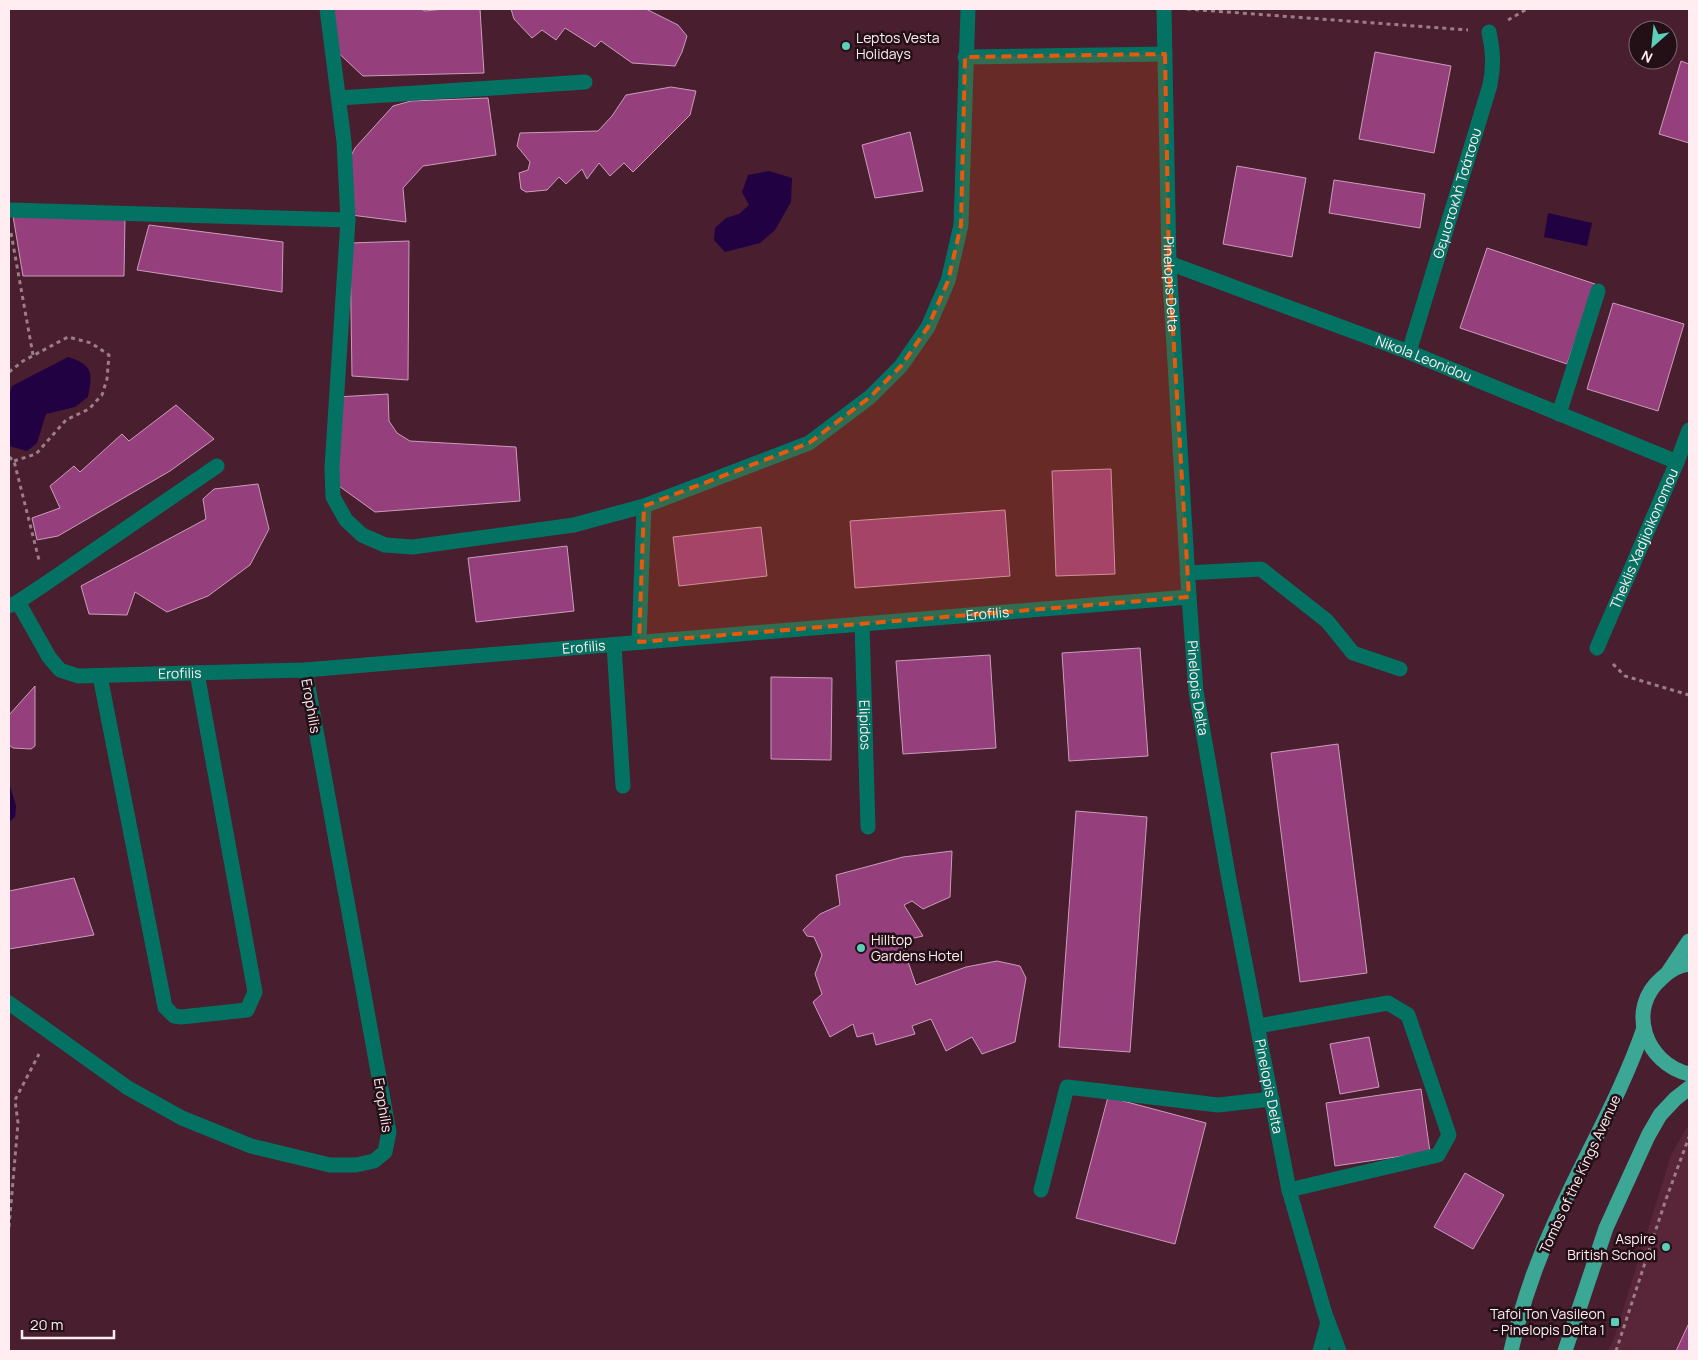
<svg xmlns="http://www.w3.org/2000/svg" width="1698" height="1360" font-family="Manrope,sans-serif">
	<rect width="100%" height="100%" fill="#491e2e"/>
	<path fill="#582638" d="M1689,1126V1351H1608L1614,1339L1671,1155L1686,1129Z"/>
	<g fill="#220142">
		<path d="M769,171L792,178L791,202L775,230L760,243L725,252L714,240L715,228L726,218L739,214L749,205L742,192L748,175Z"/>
		<path d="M1548,213L1592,223L1587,246L1544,237Z"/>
		<path d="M68,357C93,365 93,373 88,397L75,407L46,414L37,443L27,451L9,446V395L12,386Z"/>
		<path d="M9,783L16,806L15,817L9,822Z"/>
	</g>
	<g fill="#953f7d" stroke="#cb9dbb">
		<path d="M327,9H421L425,11L444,9H480L484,73L363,76L332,47Z"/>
		<path d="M511,9H646L678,25L687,36L682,52L675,66L632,63L601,41L595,47L565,28L556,40L542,30L532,38L514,19Z"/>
		<path d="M1375,52L1451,66L1434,153L1359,139Z"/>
		<path d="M1681,61L1689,64V143L1659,134Z"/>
		<path d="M671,87L696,91L690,115L633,172L624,163L610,176L599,163L587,179L582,169L566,184L559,177L547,190L526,192L521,189L519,173L528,170L530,162L517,146L520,133L598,131L612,116L626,95Z"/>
		<path d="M488,98L496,155L423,166L403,188L406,222L351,215L345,167L355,148L393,106L411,101Z"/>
		<path d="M910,132L923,191L875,198L862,145Z"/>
		<path d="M1237,166L1306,178L1292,257L1223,244Z"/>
		<path d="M1334,180L1425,194L1420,228L1329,213Z"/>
		<path d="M13,216L125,217L124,276H23Z"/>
		<path d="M149,225L283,242L282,292L137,270Z"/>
		<path d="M409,241L408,380L352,376L350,243Z"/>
		<path d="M1487,248L1595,284L1567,364L1460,328Z"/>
		<path d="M1613,303L1684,324L1658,411L1587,389Z"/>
		<path d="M388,394L389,421L397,433L410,441L516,447L520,501L375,512L332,481L336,397Z"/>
		<path d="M176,405L214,439L170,471L58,536L37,540L32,518L60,508L50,486L74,466L80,472L122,434L129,441Z"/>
		<path d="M1111,469L1115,574L1056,576L1052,471Z"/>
		<path d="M258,484L269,529L250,565L208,596L167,612L135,592L127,615L89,614L81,586L206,519L203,499L214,489Z"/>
		<path d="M1005,510L1010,576L855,588L850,521Z"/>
		<path d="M761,527L767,576L679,586L673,537Z"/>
		<path d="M567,546L574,611L476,622L468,558Z"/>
		<path d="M1140,648L1148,756L1069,761L1062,653Z"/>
		<path d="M990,655L996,748L903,754L896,661Z"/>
		<path d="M771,677L832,678L831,760L771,759Z"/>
		<path d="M35,686V746L31,749L13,748L9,745V715Z"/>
		<path d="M1338,744L1367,973L1300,982L1271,753Z"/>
		<path d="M1076,811L1147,817L1130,1052L1059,1047Z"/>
		<path d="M952,851L950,897L923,909L912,901L904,905L923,936L901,941L916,985L966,967L997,961L1020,966L1026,978L1015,1042L982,1054L972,1037L946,1051L931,1019L912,1026L915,1034L876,1045L873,1033L857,1037L853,1024L830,1037L813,1002L822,994L815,974L822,955L814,937L807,936L803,930L820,914L840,905L836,875L903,857Z"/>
		<path d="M74,878L94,935L9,949V891Z"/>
		<path d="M1369,1037L1379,1087L1340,1094L1330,1044Z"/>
		<path d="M1421,1089L1430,1152L1335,1166L1326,1103Z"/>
		<path d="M1108,1097L1206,1123L1175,1244L1076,1218Z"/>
		<path d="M1465,1173L1504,1195L1473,1249L1434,1227Z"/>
		<path d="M1689,1323V1351H1676Z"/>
	</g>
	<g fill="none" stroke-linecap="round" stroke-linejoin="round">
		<g stroke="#9d7d88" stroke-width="3" stroke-dasharray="4 4" stroke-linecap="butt">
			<path d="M1187,9L1468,30"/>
			<path d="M1508,20L1527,9"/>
			<path d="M11,233L33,355"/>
			<path d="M9,372L23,361L68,337L91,343L109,355L107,379L102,395L89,409L66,420L36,454L14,461"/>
			<path d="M9,457L14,461L39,560"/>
			<path d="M1613,664L1625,676L1689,695"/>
			<path d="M9,1227L18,1123L15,1100L39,1054"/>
			<path d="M1616,1351L1665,1202L1689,1137"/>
		</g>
		<g stroke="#037263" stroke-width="15">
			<path d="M327,9L344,142L348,220L332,468L333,497L346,520L362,535L385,545L413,547L574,525L644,506L809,443L870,397L901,366L928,327L948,281L961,225L968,9"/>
			<path id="s1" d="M1164,9L1169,263L1189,597L1196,691L1229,880L1289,1190L1325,1314L1339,1351"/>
			<path d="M965,57L1165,54"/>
			<path d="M339,98L585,82"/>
			<path d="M9,210L348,220"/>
			<path id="s2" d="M1169,263L1409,352L1677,462"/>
			<path id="s3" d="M1409,352L1490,85C1494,65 1493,52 1489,32"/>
			<path d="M1559,414L1598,291"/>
			<path d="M1187,573L1261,569L1327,621L1353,653L1400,669"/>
			<path id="s4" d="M18,602L49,657L60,670L78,676L305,670L1189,597"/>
			<path d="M9,606L18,602L45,584L217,466"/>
			<path id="s5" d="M862,624L868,827"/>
			<path d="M639,642L644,506"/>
			<path d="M614,645L623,786"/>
			<path id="s6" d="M1597,648L1677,462L1689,430"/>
			<path d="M100,676L165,1007L174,1016L181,1017L247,1010L255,992L197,673"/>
			<path d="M9,1003L128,1088L182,1118L251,1146L330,1165H356L374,1161L385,1152L389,1132L305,670"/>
			<path d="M1258,1026L1388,1003L1408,1015L1449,1135L1438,1155L1289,1190"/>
			<path d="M1041,1190L1067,1087L1218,1105L1272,1099"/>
			<path d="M1320,1351L1328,1322"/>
		</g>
		<g stroke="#3ca795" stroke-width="15">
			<path d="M1689,964C1679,965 1669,971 1662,978C1625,1009 1646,1064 1689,1074"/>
			<path d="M1669,971L1689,941"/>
			<path d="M1511,1351C1521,1307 1536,1263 1555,1222C1584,1157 1621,1095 1644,1028"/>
			<path d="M1565,1351L1606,1228L1648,1136L1660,1115L1675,1099L1689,1088"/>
		</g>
	</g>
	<path fill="#e8590c" fill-opacity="0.2" stroke="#e8590c" stroke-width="4" stroke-dasharray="10 6" stroke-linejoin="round" d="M1165,54L1169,263L1189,597L639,642L644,506L809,443L870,397L901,366L928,327L948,281L961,225L965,57Z"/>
	<g fill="#5dceb9" stroke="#231016" stroke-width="2">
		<circle cx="846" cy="46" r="5"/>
		<circle cx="861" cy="948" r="5"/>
		<circle cx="1666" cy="1247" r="5"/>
		<rect x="1610" y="1317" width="10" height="10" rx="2.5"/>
	</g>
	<g text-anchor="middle" stroke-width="5" stroke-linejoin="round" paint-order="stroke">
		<g font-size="14" fill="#ffedf1" stroke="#231016" text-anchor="start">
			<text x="856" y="43">Leptos Vesta<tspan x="856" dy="16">Holidays</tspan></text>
			<text x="871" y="945">Hilltop<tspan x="871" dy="16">Gardens Hotel</tspan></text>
			<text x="1656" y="1244" text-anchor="end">Aspire<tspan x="1656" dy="16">British School</tspan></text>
			<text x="1605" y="1319" text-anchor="end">Tafoi Ton Vasileon<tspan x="1605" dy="16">- Pinelopis Delta 1</tspan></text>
		</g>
		<g font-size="14" fill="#ffedf1" stroke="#231016">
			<text dy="5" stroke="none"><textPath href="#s3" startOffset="166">Θεμιστοκλή Τσάτσου</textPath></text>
			<text dy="5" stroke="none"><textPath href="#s1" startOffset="275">Pinelopis Delta</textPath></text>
			<text dy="5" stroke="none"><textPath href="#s2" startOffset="272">Nikola Leonidou</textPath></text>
			<text dy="5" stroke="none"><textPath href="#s6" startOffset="119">Theklis Xadjioikonomou</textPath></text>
			<text dy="5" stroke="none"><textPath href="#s4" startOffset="1011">Erofilis</textPath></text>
			<text dy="5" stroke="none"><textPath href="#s4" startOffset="606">Erofilis</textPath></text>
			<text dy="5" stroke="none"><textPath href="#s4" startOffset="201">Erofilis</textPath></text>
			<text dy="5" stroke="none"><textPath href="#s1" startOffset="680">Pinelopis Delta</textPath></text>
			<text transform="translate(311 706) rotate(80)" y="5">Erophilis</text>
			<text dy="5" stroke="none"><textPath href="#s5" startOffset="101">Elipidos</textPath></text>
			<text dy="5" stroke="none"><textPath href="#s1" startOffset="1085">Pinelopis Delta</textPath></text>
			<text transform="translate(383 1105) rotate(81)" y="5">Erophilis</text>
			<text transform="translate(1580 1174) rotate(-65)" y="5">Tombs of the Kings Avenue</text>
		</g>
	</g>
	<rect width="1698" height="1360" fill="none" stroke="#ffedf1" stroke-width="20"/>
	<g transform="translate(1653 45) rotate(207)"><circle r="24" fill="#231016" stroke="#7b686e"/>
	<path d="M0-4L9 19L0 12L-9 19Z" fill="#5dceb9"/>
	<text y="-8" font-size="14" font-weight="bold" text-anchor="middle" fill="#ffedf1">N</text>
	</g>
	<path d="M22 1330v8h92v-8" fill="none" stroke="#ffedf1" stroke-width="2.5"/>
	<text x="30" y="1330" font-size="15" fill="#ffedf1" stroke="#231016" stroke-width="4" paint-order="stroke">20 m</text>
</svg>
